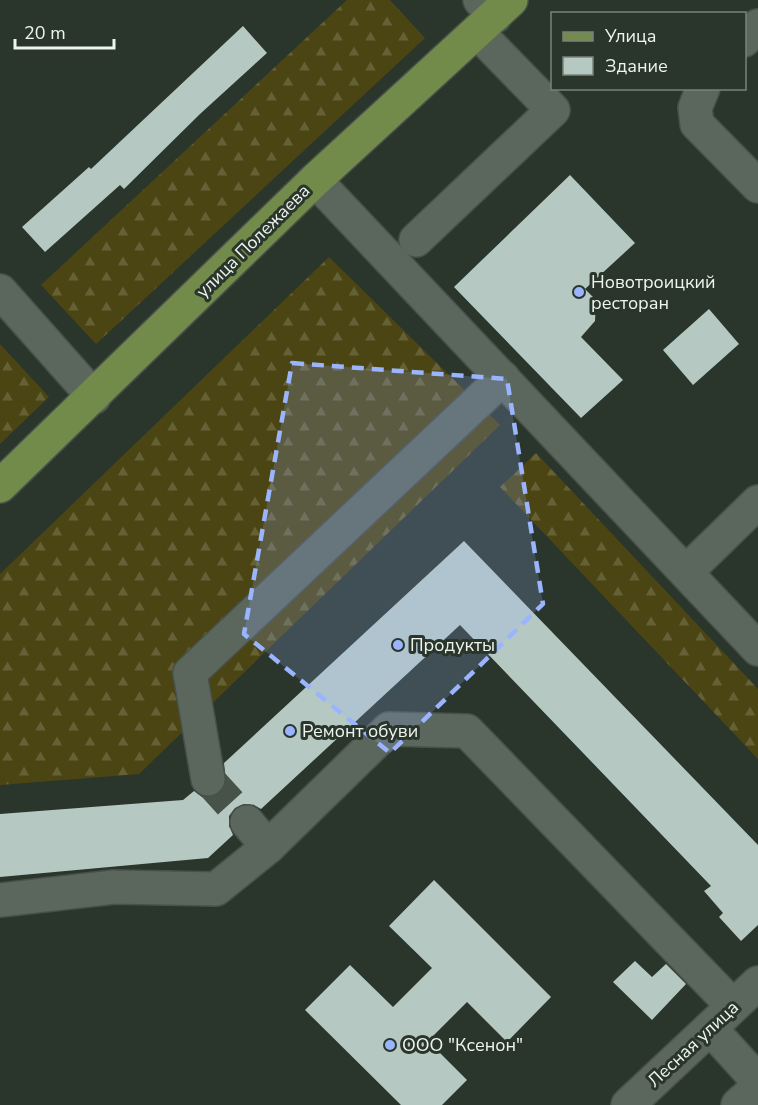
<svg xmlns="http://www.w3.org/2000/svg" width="758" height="1105" font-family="'Nunito Sans',sans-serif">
	<defs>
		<pattern id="forest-firs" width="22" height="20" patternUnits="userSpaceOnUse" patternTransform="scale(1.5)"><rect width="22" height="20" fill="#4b4513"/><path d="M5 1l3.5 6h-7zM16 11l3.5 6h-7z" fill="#656036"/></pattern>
	</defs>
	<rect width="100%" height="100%" fill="#2a352c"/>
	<g fill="url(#forest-firs)">
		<path d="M347,0H390L425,38L96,344L41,285Z"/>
		<path d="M329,257L500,425L139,774L0,785V574Z"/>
		<path d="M0,344L49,397L0,444Z"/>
		<path d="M536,453L758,689V759L500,487Z"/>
	</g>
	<g fill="#b5c8c2">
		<path d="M243,26L267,53L200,114L124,189L120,185L45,252L22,227L89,167L91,169Z"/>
		<path d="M570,175L635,243L585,289L596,300L595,321L581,337L623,380L581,418L454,287Z"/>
		<path d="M709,309L739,344L693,385L663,350Z"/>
		<path d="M464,541L758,845V925L741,941L719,917L723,913L704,891L711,886L460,625L261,809L254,805L244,804L235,808L229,816V825L233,835L208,858L0,877V814L183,800L194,791L202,797L211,798L219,794L226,785L224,763Z"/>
		<path d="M434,880L551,997L507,1042L467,1002L428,1041L467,1080L442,1105H401L305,1010L350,965L393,1007L432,968L389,926Z"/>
		<path d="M635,961L652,977L666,964L686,984L652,1020L613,982Z"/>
	</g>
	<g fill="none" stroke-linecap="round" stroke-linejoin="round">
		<path stroke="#475249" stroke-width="33" stroke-dasharray="33 16" stroke-linecap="butt" d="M208,779L247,822"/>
		<defs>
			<g id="minor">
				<path d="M480,0L495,16"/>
				<path d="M744,40L758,26"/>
				<path d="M703,88L695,108L697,124L758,186"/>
				<path d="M315,180L758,649"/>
				<path d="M416,240L553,110L477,32"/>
				<path d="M0,291L94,397"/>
				<path d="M686,572L758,502"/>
				<path d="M208,779L190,673L503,378"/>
				<path d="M247,822L268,847"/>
				<path d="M0,900L114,887L216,889L268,847L389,729L467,731L733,1006"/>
				<path d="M710,1028L758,1081"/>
				<path d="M628,1105L758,983"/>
				<path d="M738,1105L758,1087"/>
			</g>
			<path id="major" d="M0,486L315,180L511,0"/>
		</defs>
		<use href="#minor" stroke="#475049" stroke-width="36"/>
		<use href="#major" stroke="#475049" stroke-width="36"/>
		<use href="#minor" stroke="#5b675d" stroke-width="33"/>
		<use href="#major" stroke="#728b4b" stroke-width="33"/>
	</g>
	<path fill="#9ab5fd" fill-opacity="0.2" stroke="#9ab5fd" stroke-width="4.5" stroke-dasharray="12 8" stroke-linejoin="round" d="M292,363L507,379L543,604L390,753L244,634Z"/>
	<g fill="#9ab5fd" stroke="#2a352c" stroke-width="2">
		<circle cx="579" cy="292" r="6"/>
		<circle cx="398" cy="645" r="6"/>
		<circle cx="290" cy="731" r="6"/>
		<circle cx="390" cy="1045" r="6"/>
	</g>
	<g text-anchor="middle" stroke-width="6" stroke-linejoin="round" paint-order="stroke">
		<g font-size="18" fill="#eef5ef" stroke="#2a352c">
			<text transform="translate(253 241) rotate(-45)" y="6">улица Полежаева</text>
			<text transform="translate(693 1044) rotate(-43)" y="6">Лесная улица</text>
		</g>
		<g font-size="18" fill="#eef5ef" stroke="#2a352c" text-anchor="start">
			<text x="591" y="288">Новотроицкий<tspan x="591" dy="21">ресторан</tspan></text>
			<text x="410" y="651">Продукты</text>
			<text x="302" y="737">Ремонт обуви</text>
			<text x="402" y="1051">ООО "Ксенон"</text>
		</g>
	</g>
	<rect x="551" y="12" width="195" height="78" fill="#2a352c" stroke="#78827a" stroke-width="1.5"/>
	<rect x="563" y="32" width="30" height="9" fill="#728b4b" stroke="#78827a" stroke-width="1.5"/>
	<text x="605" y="42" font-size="18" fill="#eef5ef">Улица</text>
	<rect x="563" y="57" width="30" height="18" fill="#b5c8c2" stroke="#78827a" stroke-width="1.5"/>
	<text x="605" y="72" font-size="18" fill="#eef5ef">Здание</text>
	<path d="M15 39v9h99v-9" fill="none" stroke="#eef5ef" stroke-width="3"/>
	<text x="24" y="39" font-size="18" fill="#eef5ef" stroke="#2a352c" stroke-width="4.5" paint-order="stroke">20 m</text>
</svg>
